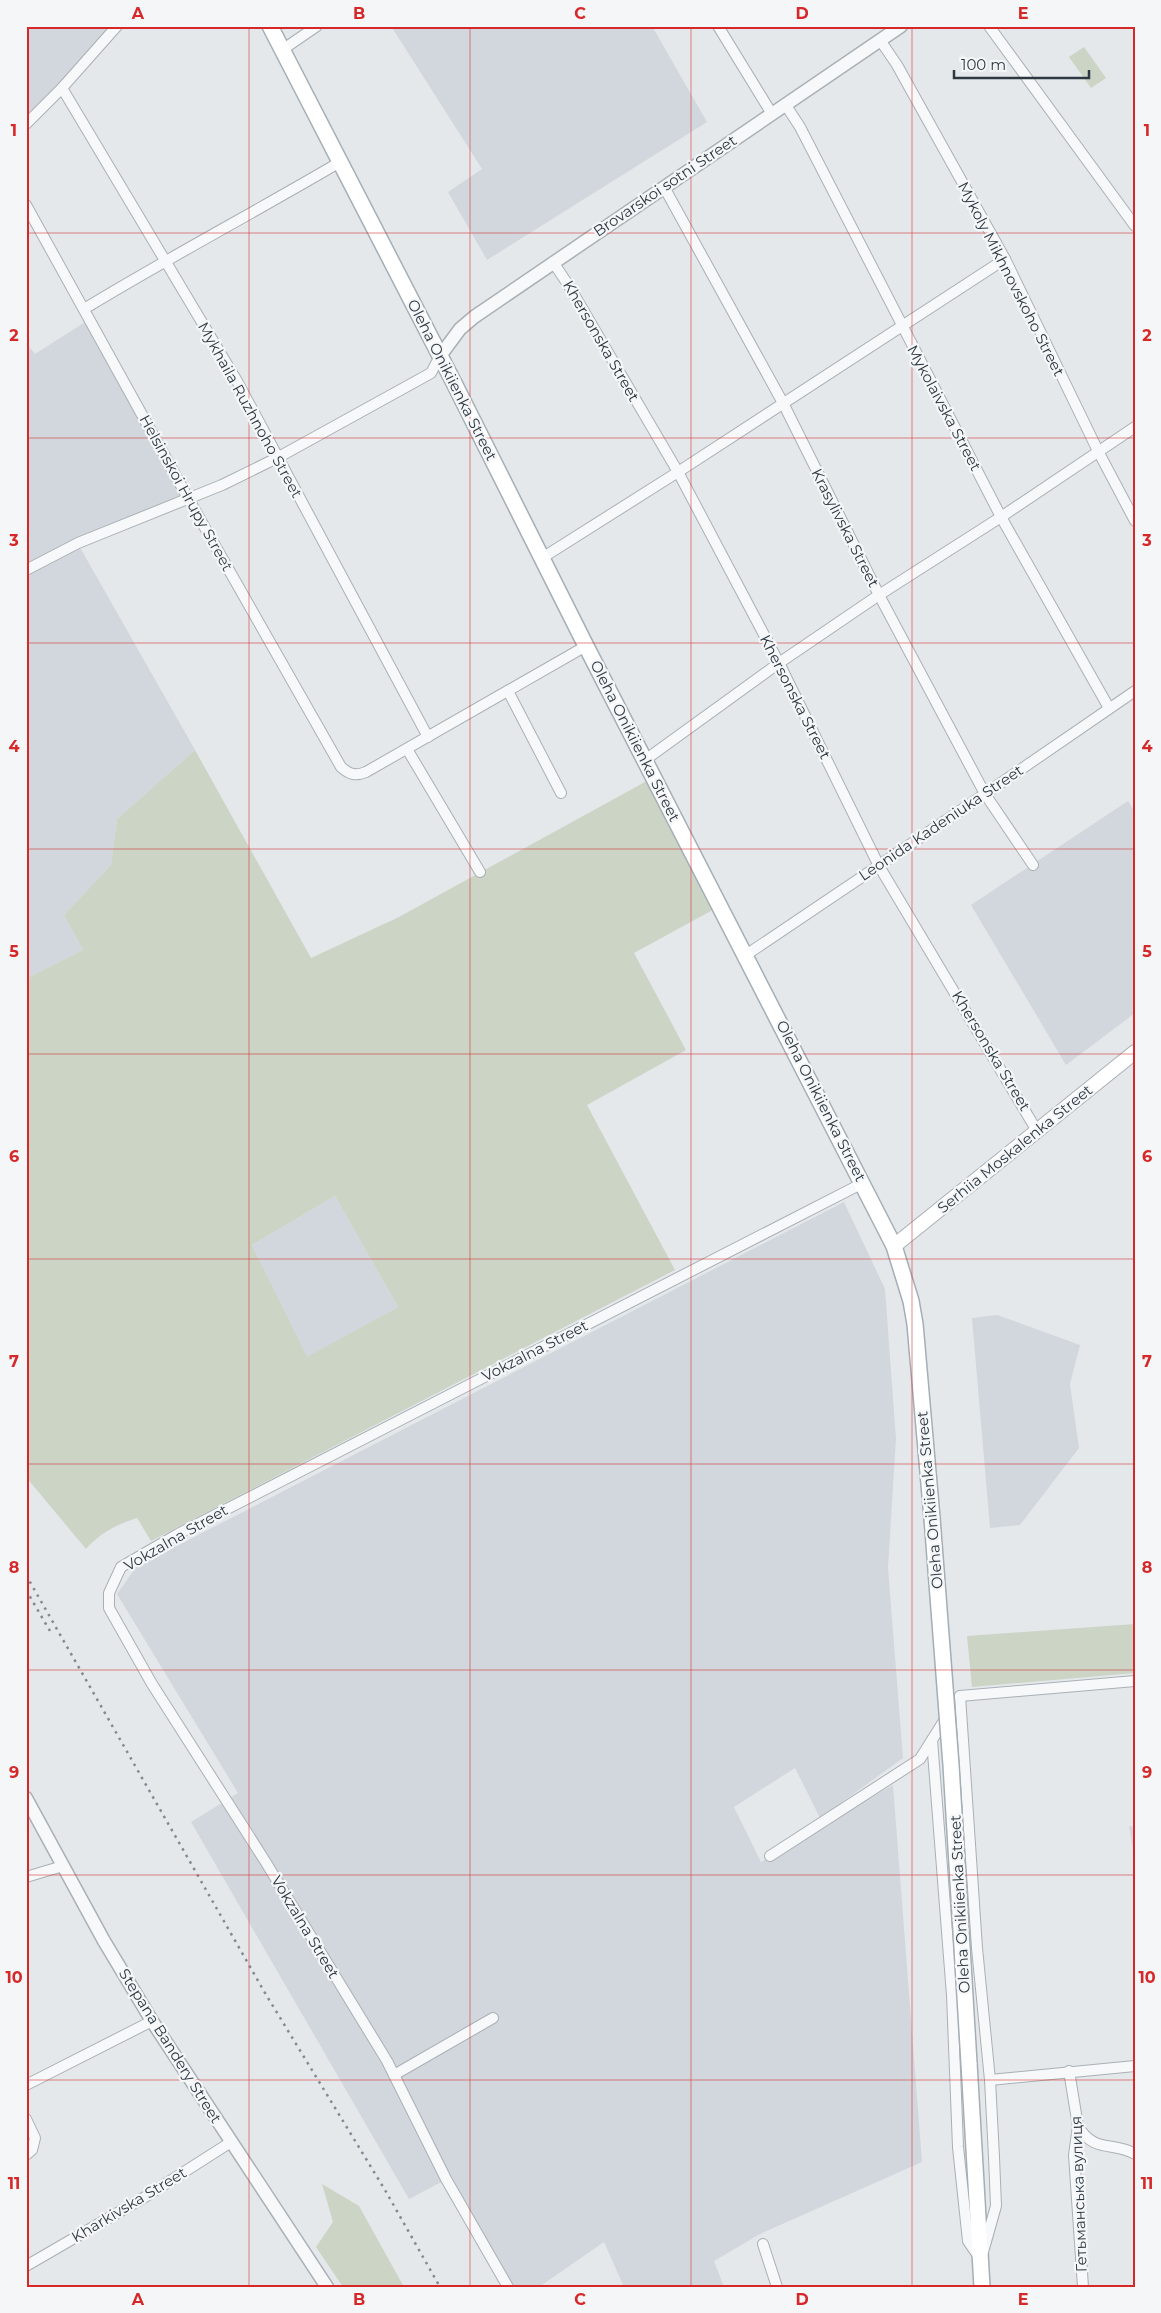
<svg xmlns="http://www.w3.org/2000/svg" width="1161" height="2313" font-family="Montserrat,sans-serif">
	<rect width="100%" height="100%" fill="#e4e8eb"/>
	<g fill="#d2d7dd">
		<path d="M26,26H117L26,124Z"/>
		<path d="M391,26H652L707,122L487,260L448,192L482,169Z"/>
		<path d="M90,319L188,498L78,544L195,750L117,819L111,865L64,915L83,950L29,977L26,972V343L35,354Z"/>
		<path d="M1128,801L1135,812V1013L1066,1065L971,905Z"/>
		<path d="M335,1196L398,1307L307,1358L252,1245Z"/>
		<path d="M844,1202L885,1289L896,1439L888,1568L903,1758L820,1818L795,1768L734,1807L761,1862L893,1785L922,2162L760,2234L714,2261L724,2287H624L604,2242L539,2287H511L449,2178L409,2199L191,1822L238,1793L117,1594L136,1567Z"/>
		<path d="M997,1315L1080,1345L1070,1384L1079,1448L1020,1525L990,1528L972,1318Z"/>
		<path d="M1129,1826L1135,1827V1861Z"/>
	</g>
	<g fill="#ccd4c6" fill-rule="evenodd">
		<path d="M1084,47L1106,78L1091,88L1069,57Z"/>
		<path d="M195,750L311,958L399,917L654,777L720,906L634,953L686,1050L587,1105L675,1270L151,1541L137,1518C116,1525 101,1532 86,1549L26,1477V972L29,977L83,950L64,915L111,865L117,819ZM335,1196L398,1307L307,1357L252,1245Z"/>
		<path d="M1135,1624V1673L972,1687L967,1636Z"/>
		<path d="M322,2184L359,2206L404,2287H343L316,2247L333,2222Z"/>
	</g>
	<g fill="none" stroke-linecap="round" stroke-linejoin="round">
		<defs>
			<g id="minor">
				<path d="M718,26L772,114"/>
				<path d="M989,26L1135,226"/>
				<path d="M880,40L897,65L1005,259L1098,451L1135,521"/>
				<path d="M282,50L317,26"/>
				<path d="M62,88L237,381L428,737"/>
				<path d="M785,104L800,127L1001,517L1109,708"/>
				<path d="M26,124L62,88L117,26"/>
				<path d="M664,187L783,403L879,595L985,794L1033,865"/>
				<path d="M26,205L188,498L341,767C350,775 356,776 366,772L586,646"/>
				<path d="M553,262L569,286L678,472L779,663L879,866L1037,1131"/>
				<path d="M84,309C168,258 255,212 340,162"/>
				<path d="M542,558L678,472L1005,259"/>
				<path d="M26,570L78,543L222,485L277,458L431,373L440,356"/>
				<path d="M508,691L561,793"/>
				<path d="M407,749L480,872"/>
				<path d="M645,760L779,663L879,595L1001,517L1135,427"/>
				<path d="M746,955L985,794L1135,691"/>
				<path d="M960,1696L977,1948L990,2080L994,2157L996,2206L983,2252"/>
				<path d="M960,1696L1135,1681"/>
				<path d="M932,1740L952,1995L958,2147L968,2241L979,2257"/>
				<path d="M770,1856L920,1759L947,1716"/>
				<path d="M26,1877L63,1866"/>
				<path d="M1069,2071L1078,2126L1074,2155L1083,2287"/>
				<path d="M394,2075L493,2018"/>
				<path d="M990,2080L1135,2066"/>
				<path d="M26,2085L152,2021"/>
				<path d="M26,2119L35,2138L32,2150L26,2155"/>
				<path d="M1078,2126C1094,2154 1114,2141 1135,2154"/>
				<path d="M763,2244L777,2287"/>
				<path d="M26,2266L145,2197L231,2142"/>
				<path d="M508,2287L446,2179L387,2061L265,1861L152,1684L109,1608V1593L121,1567L178,1534L863,1183"/>
			</g>
			<g id="tertiary">
				<path d="M440,356L460,329L474,317L901,26"/>
				<path d="M26,1798L104,1941L152,2021L327,2287"/>
			</g>
			<path id="secondary" d="M894,1246L1135,1052"/>
			<g id="primary">
				<path d="M270,26L453,381L586,646L894,1246L911,1301L915,1324L932,1518"/>
				<path d="M969,2063L982,2287"/>
			</g>
		</defs>
		<use href="#minor" stroke="#a9b0b5" stroke-width="12"/>
		<use href="#tertiary" stroke="#a9b0b5" stroke-width="15"/>
		<use href="#secondary" stroke="#a9b0b5" stroke-width="16"/>
		<use href="#primary" stroke="#a4aeb6" stroke-width="18"/>
		<use href="#minor" stroke="#f7f8f9" stroke-width="10"/>
		<use href="#tertiary" stroke="#f7f8f9" stroke-width="12"/>
		<use href="#secondary" stroke="#fff" stroke-width="14"/>
		<use href="#primary" stroke="#fff" stroke-width="15"/>
		<g stroke="#7f8a94" stroke-width="2.5" stroke-dasharray="2.5 5" stroke-linecap="butt">
			<path d="M26,1575L265,1993L385,2190L440,2287"/>
			<path d="M26,1590L50,1631"/>
		</g>
		<defs>
			<path id="primary-bridge" d="M932,1518L951,1765L969,2063"/>
		</defs>
		<use href="#primary-bridge" stroke="#a4aeb6" stroke-width="18" stroke-linecap="butt"/>
		<use href="#primary-bridge" stroke="#fff" stroke-width="15"/>
	</g>
	<path fill="none" stroke="#d62828" stroke-width="1" stroke-opacity="0.55" d="M249,26V2287M470,26V2287M691,26V2287M912,26V2287M26,233H1135M26,438H1135M26,643H1135M26,849H1135M26,1054H1135M26,1259H1135M26,1464H1135M26,1670H1135M26,1875H1135M26,2080H1135"/>
	<g text-anchor="middle" stroke-width="4.5" stroke-linejoin="round" paint-order="stroke">
		<g font-size="15" fill="#2d3842" stroke="#f4f6f8">
			<text transform="translate(665 186) rotate(-34)" y="5">Brovarskoi sotni Street</text>
			<text transform="translate(1011 279) rotate(63)" y="5">Mykoly Mikhnovskoho Street</text>
			<text transform="translate(601 341) rotate(60)" y="5">Khersonska Street</text>
			<text transform="translate(452 380) rotate(63)" y="5">Oleha Onikiienka Street</text>
			<text transform="translate(944 408) rotate(62)" y="5">Mykolaivska Street</text>
			<text transform="translate(250 410) rotate(61)" y="5">Mykhaila Ruzhnoho Street</text>
			<text transform="translate(186 493) rotate(61)" y="5">Helsinskoi Hrupy Street</text>
			<text transform="translate(845 528) rotate(63)" y="5">Krasylivska Street</text>
			<text transform="translate(795 697) rotate(63)" y="5">Khersonska Street</text>
			<text transform="translate(635 741) rotate(63)" y="5">Oleha Onikiienka Street</text>
			<text transform="translate(941 823) rotate(-34)" y="5">Leonida Kadeniuka Street</text>
			<text transform="translate(991 1051) rotate(59)" y="5">Khersonska Street</text>
			<text transform="translate(821 1101) rotate(63)" y="5">Oleha Onikiienka Street</text>
			<text transform="translate(1015 1149) rotate(-39)" y="5">Serhiia Moskalenka Street</text>
			<text transform="translate(535 1351) rotate(-27)" y="5">Vokzalna Street</text>
			<text transform="translate(930 1500) rotate(-95)" y="5">Oleha Onikiienka Street</text>
			<text transform="translate(176 1538) rotate(-30)" y="5">Vokzalna Street</text>
			<text transform="translate(960 1904) rotate(-93)" y="5">Oleha Onikiienka Street</text>
			<text transform="translate(305 1927) rotate(59)" y="5">Vokzalna Street</text>
			<text transform="translate(170 2046) rotate(58)" y="5">Stepana Bandery Street</text>
			<text transform="translate(1079 2194) rotate(-92)" y="5">Гетьманська вулиця</text>
			<text transform="translate(129 2205) rotate(-31)" y="5">Kharkivska Street</text>
		</g>
	</g>
	<rect width="1161" height="2313" fill="none" stroke="#f4f6f8" stroke-width="55"/>
	<path d="M954 70v8h135v-8" fill="none" stroke="#2d3842" stroke-width="2.5"/>
	<text x="961" y="70" font-size="15" fill="#2d3842" stroke="#f4f6f8" stroke-width="4" paint-order="stroke">100 m</text>
	<rect x="28" y="28" width="1106" height="2258" fill="none" stroke="#d62828" stroke-width="2"/>
	<g font-size="16" text-anchor="middle" font-weight="bold" fill="#d62828">
		<text x="138" y="19">A</text>
		<text x="359" y="19">B</text>
		<text x="580" y="19">C</text>
		<text x="802" y="19">D</text>
		<text x="1023" y="19">E</text>
		<text x="14" y="136">1</text>
		<text x="1147" y="136">1</text>
		<text x="14" y="341">2</text>
		<text x="1147" y="341">2</text>
		<text x="14" y="546">3</text>
		<text x="1147" y="546">3</text>
		<text x="14" y="752">4</text>
		<text x="1147" y="752">4</text>
		<text x="14" y="957">5</text>
		<text x="1147" y="957">5</text>
		<text x="14" y="1162">6</text>
		<text x="1147" y="1162">6</text>
		<text x="14" y="1367">7</text>
		<text x="1147" y="1367">7</text>
		<text x="14" y="1573">8</text>
		<text x="1147" y="1573">8</text>
		<text x="14" y="1778">9</text>
		<text x="1147" y="1778">9</text>
		<text x="14" y="1983">10</text>
		<text x="1147" y="1983">10</text>
		<text x="14" y="2189">11</text>
		<text x="1147" y="2189">11</text>
		<text x="138" y="2305">A</text>
		<text x="359" y="2305">B</text>
		<text x="580" y="2305">C</text>
		<text x="802" y="2305">D</text>
		<text x="1023" y="2305">E</text>
	</g>
</svg>
